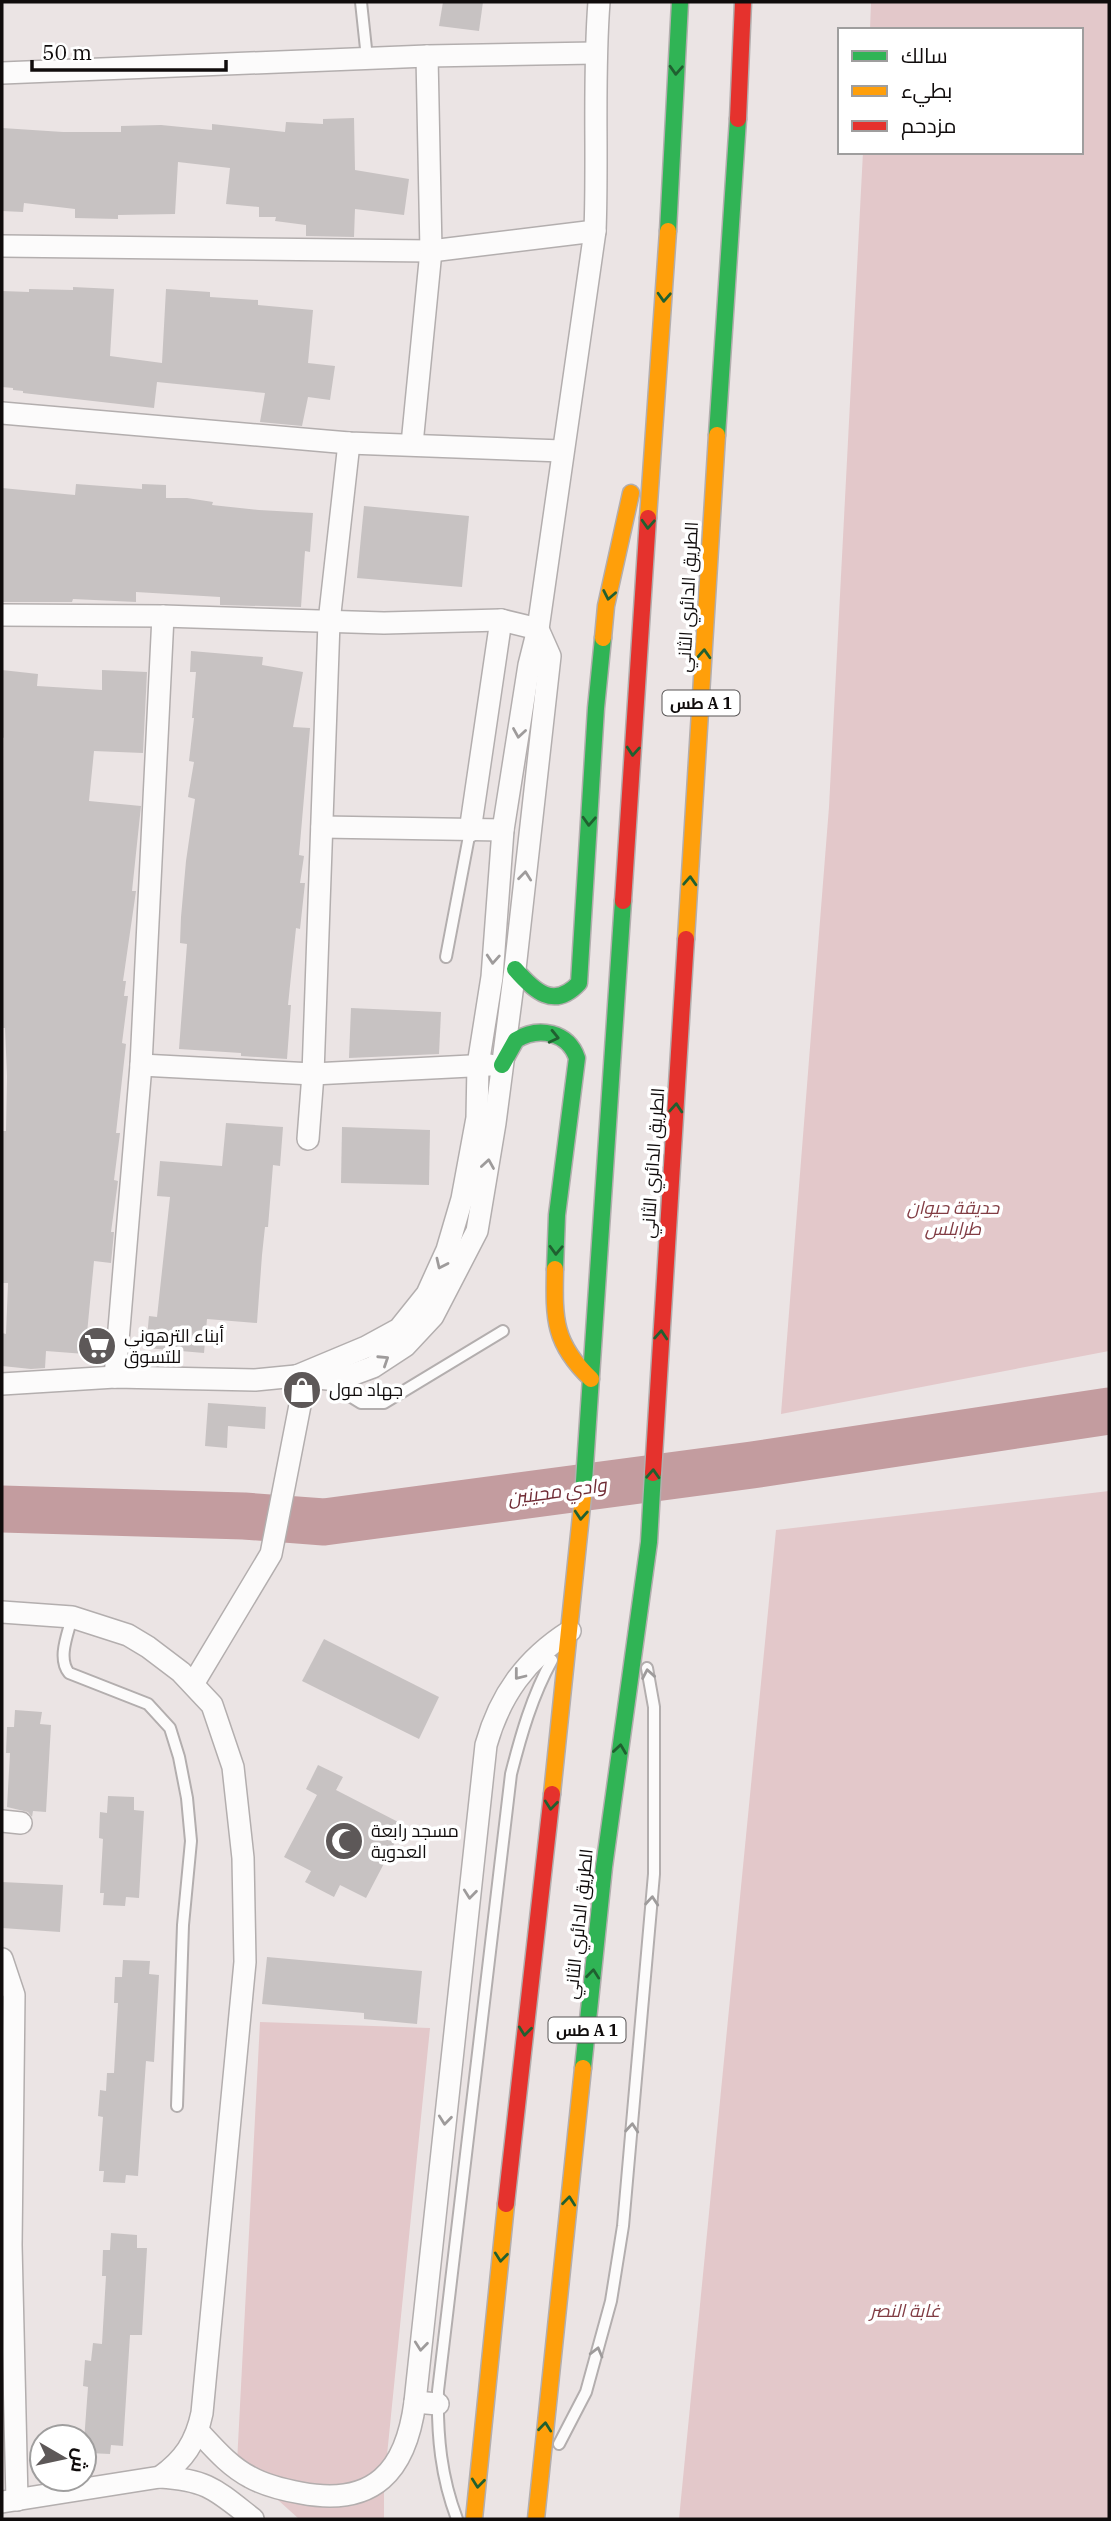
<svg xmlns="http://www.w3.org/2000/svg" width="1111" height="2521" font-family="'IBM Plex Serif',Cairo,serif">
	<rect width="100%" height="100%" fill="#ebe4e4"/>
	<g fill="#e3c8ca">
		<path d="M871,2H1109V1351L781,1414L829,807L863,152H1081V30H870Z"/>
		<path d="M1109,1491V2519H679L776,1530Z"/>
		<path d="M260,2022L430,2028L384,2485V2519H299L237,2463Z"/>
	</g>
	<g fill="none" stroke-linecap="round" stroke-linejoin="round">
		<path stroke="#c39c9f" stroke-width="47" d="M2,1509L244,1516L324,1522L752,1465L1109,1411"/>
	</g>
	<g fill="#c7c2c2">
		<path d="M443,2H483L479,31L439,26Z"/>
		<path d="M354,118L355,170L409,179L404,215L355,209L354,237L306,236V225L275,221L276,217H259V207L226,204L230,168L178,162L175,214L118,215V219L75,218V209L24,203L23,212L2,211V128L63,132H121V126L161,125L212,130V124L285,132L286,122L323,124V119Z"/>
		<path d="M73,287L114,289L110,356L162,363L166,289L210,292V297L258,300V305L313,310L308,363L335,366L330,400L308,397L302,426L260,422L265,393L157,382L154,408L23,393V391L13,390V388L2,387V291L29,292V289L73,290Z"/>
		<path d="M76,484L142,489V484L166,485V498H187L213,502L212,505L259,510L313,513L310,552L305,551L301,607L220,605V597L136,592V602L73,599L72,602H2V488L75,495Z"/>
		<path d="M364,506L469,516L462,587L357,578Z"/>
		<path d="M191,651L263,657L262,665L303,672L293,727L310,728L299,855L304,856L300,883H305L300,929L296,928L288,1005H291L287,1059L241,1056V1053L179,1049L187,944L180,943L181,917L186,861L195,799L188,797L194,762L189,761L194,718H192L196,672H190Z"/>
		<path d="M2,670L38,674L37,686L102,690V670L147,672L143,753L94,751L89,801L141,806L132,891H136L123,981H126L124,996H128L122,1043L126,1044L116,1133H120L114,1180L118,1181L111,1232H114L111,1263L94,1261L85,1354L46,1351L45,1368L31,1369L2,1366V1333L6,1334L8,1283H2V1131H6L7,1076L5,1028H2L4,738L2,737Z"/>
		<path d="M351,1008L441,1012L439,1054L349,1058Z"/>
		<path d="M226,1123L283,1127L280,1166L273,1165L268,1227H265L262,1255L257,1323L207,1319L204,1353L146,1348L149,1316L157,1317L170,1197L157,1196L160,1161L222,1166Z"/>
		<path d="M342,1127L430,1130L429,1185L341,1183Z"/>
		<path d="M208,1403L266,1407L265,1429L228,1426L227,1448L205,1446Z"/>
		<path d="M324,1639L439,1697L419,1739L302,1681Z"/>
		<path d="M15,1710L42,1712L40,1724L51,1725L46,1812L33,1811L32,1817L28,1812L7,1807L10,1753H6L7,1727H14Z"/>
		<path d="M318,1765L343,1777L336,1790L404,1825L366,1898L340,1885L334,1897L305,1882L311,1871L284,1857L317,1795L306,1789Z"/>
		<path d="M108,1796L134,1797V1810L144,1811L139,1898L126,1897L125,1906L103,1905L104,1893H100L103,1839L99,1838L100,1812L107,1813Z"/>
		<path d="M2,1882L63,1885L60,1932L2,1928Z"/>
		<path d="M267,1957L422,1971L417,2024L364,2019V2013L262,2004Z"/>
		<path d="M123,1960L150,1961L149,1974L159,1975L154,2062L146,2061L138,2176L126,2175L125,2183L103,2182L104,2171H99L103,2117L98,2116L100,2090L106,2091L107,2073H114L118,2003H114L115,1977H122Z"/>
		<path d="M111,2233L137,2235V2248H147L142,2335H130L123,2446L111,2445L110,2454L88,2453L89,2441H84L88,2387L83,2386L85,2360L91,2361L93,2343L102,2344L106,2276H102L103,2250H110Z"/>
	</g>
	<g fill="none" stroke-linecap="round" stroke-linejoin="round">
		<defs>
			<g id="lane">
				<path d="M361,2L367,58"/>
				<path d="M446,957L470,831"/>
				<path d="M338,1380L348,1395L361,1403H384L503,1331"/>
				<path d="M72,1617C68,1634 57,1658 69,1673L148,1704L170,1728L179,1757L187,1798L191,1841L183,1925L177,2106"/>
				<path d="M559,2444L586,2392L611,2301L623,2226L654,1874V1707L647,1668"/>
				<path d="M457,2519C441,2477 437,2436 438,2391L511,1774C521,1735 532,1696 552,1660"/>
			</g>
			<g id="street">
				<path d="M2,73L427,56L595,53"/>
				<path d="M2,246L431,251L595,231"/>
				<path d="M2,413L349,443L562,451"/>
				<path d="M412,444L431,251L427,56"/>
				<path d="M2,615L163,616L384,623L501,620L538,629L550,656L515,969L495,1123L477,1231L433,1316L405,1346L373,1367L338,1380L296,1376L255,1380L115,1377L2,1384"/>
				<path d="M322,827L503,830"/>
				<path d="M470,831L501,620"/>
				<path d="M141,1065L313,1074L490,1065"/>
				<path d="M308,1139L313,1074L329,622L349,443"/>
				<path d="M299,1375L366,1347L399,1329L427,1294L447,1250L462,1199L477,1118L478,1065L492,977L503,830L529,665L538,629L595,231C598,155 593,78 599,2"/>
				<path d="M115,1377L141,1065L163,616"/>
				<path d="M2,1612L72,1617L128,1635L148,1647L181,1672L212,1705L233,1767L243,1858L245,1962L202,2413C196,2442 184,2460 160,2477L2,2502"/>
				<path d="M193,1684L271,1554L301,1400L296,1376"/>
				<path d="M2,1821L21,1823"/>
				<path d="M2,1959L14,1995L11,2245L17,2500"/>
				<path d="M415,2402L438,2404"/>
				<path d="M198,2431C214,2448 229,2466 250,2477C266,2486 284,2490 301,2493C374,2507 406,2471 415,2402L486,1745C500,1695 526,1659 570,1631"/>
				<path d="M160,2477C208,2480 216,2490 253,2519"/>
			</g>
			<g id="fast">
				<path d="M668,231L680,2"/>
				<path d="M717,435L738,119"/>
				<path d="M515,969C534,991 554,1010 579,983L596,708L603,638"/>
				<path d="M502,1065L516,1040C539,1026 568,1032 577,1058L557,1215L555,1269"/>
				<path d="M583,1496L623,901"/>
				<path d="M583,2068L604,1867L649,1542L653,1473"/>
			</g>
			<g id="slow">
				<path d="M648,518L668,231"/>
				<path d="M603,638L606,606L631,493"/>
				<path d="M686,939L717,435"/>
				<path d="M555,1269C554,1318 553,1343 591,1379"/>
				<path d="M552,1794L583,1496"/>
				<path d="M474,2519L506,2204"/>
				<path d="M536,2519L583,2068"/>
			</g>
			<g id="jam">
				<path d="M738,119L743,2"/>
				<path d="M623,901L648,518"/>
				<path d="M653,1473L686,939"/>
				<path d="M506,2204L552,1794"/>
			</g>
		</defs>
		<use href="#lane" stroke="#b3aeae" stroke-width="14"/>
		<use href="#street" stroke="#b3aeae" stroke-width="24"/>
		<use href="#fast" stroke="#b3aeae" stroke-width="19"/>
		<use href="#slow" stroke="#b3aeae" stroke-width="19"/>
		<use href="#jam" stroke="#b3aeae" stroke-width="19"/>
		<use href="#lane" stroke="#fcfbfb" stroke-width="10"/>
		<use href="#street" stroke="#fcfbfb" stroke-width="21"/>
		<use href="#fast" stroke="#30b455" stroke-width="16"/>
		<use href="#slow" stroke="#ff9f0a" stroke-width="16"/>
		<use href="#jam" stroke="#e5322d" stroke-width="16"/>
	</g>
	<defs><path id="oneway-chevron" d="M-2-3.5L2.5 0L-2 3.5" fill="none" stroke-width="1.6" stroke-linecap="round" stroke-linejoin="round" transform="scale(1.75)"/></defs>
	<g stroke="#206030">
		<use href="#oneway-chevron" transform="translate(676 70) rotate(93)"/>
		<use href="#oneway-chevron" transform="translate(664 297) rotate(93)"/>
		<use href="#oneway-chevron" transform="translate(648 524) rotate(93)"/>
		<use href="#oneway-chevron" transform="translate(609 595) rotate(101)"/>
		<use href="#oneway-chevron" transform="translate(704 654) rotate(-87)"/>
		<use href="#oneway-chevron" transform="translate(633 751) rotate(94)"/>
		<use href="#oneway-chevron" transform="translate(589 821) rotate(93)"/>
		<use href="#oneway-chevron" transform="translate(690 881) rotate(-87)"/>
		<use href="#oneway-chevron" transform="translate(554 1037) rotate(13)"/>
		<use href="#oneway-chevron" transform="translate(676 1108) rotate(-86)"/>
		<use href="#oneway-chevron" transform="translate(556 1250) rotate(92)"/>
		<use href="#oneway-chevron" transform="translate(661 1335) rotate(-86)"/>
		<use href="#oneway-chevron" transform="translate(653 1474) rotate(-87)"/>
		<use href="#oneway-chevron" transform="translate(581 1515) rotate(94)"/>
		<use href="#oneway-chevron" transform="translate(620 1749) rotate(-82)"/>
		<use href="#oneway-chevron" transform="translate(551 1805) rotate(96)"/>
		<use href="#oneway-chevron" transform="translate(593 1974) rotate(-84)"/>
		<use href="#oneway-chevron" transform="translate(525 2031) rotate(96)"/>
		<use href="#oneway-chevron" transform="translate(569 2201) rotate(-84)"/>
		<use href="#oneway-chevron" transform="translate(501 2257) rotate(96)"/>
		<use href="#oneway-chevron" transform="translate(545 2427) rotate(-84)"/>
		<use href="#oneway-chevron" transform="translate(478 2483) rotate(96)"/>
	</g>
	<g stroke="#9e9b9b">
		<use href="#oneway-chevron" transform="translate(519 733) rotate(99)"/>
		<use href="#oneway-chevron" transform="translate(525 876) rotate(-84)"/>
		<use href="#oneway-chevron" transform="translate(493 959) rotate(94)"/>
		<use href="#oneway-chevron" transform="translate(488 1164) rotate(-81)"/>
		<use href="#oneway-chevron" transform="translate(441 1264) rotate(115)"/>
		<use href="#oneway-chevron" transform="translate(384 1360) rotate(-33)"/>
		<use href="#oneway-chevron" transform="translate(648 1674) rotate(-100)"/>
		<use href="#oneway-chevron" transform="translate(519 1675) rotate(128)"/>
		<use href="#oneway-chevron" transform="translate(470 1894) rotate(96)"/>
		<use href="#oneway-chevron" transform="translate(652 1901) rotate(-85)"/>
		<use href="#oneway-chevron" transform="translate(445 2120) rotate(96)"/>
		<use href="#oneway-chevron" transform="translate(632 2128) rotate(-85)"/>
		<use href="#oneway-chevron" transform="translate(421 2346) rotate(96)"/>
		<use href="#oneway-chevron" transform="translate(597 2352) rotate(-75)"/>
	</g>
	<defs>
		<symbol id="supermarket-disc" viewBox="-11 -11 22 22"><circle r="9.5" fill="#5d5858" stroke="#fff"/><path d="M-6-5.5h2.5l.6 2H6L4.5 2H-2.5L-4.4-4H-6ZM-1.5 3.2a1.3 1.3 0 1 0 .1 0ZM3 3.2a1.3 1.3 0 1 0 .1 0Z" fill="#fff"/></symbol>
		<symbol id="shop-disc" viewBox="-11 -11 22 22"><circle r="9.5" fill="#5d5858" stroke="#fff"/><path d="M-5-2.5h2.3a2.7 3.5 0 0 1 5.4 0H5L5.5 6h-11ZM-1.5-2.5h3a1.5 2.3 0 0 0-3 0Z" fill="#fff"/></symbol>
		<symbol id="mosque-disc" viewBox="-11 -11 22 22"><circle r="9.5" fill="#5d5858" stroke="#fff"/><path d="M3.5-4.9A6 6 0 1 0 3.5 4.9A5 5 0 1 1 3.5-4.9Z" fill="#fff"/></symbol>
	</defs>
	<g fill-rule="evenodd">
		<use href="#supermarket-disc" x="75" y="1324" width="44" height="44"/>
		<use href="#shop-disc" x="280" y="1368" width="44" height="44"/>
		<use href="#mosque-disc" x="322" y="1819" width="44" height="44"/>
	</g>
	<g text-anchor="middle" stroke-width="7" stroke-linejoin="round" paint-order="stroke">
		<g fill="#fff" stroke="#585555" stroke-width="2">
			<rect x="662.5" y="690.5" width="77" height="25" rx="5"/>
			<rect x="548.5" y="2017.5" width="77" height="25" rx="5"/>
		</g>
		<g font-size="16" font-weight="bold" fill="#100c0c">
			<text x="701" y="709">طس A 1</text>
			<text x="587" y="2036">طس A 1</text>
		</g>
		<g font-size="18" fill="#100c0c" stroke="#fff">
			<text transform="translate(688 597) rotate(-87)" y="6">الطريق الدائري الثاني</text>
			<text transform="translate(653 1163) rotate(-86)" y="6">الطريق الدائري الثاني</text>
			<text transform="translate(579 1924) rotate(-84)" y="6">الطريق الدائري الثاني</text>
		</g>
		<g font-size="18" font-style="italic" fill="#813c43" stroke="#fff">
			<text x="953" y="1214">حديقة حيوان<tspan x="953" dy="21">طرابلس</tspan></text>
			<text x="905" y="2317">غابة النصر</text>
		</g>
		<g font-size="18" fill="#100c0c" stroke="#fff" text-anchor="start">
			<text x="124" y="1342">أبناء الترهوني<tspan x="124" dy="21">للتسوق</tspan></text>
			<text x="329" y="1396">جهاد مول</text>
			<text x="371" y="1837">مسجد رابعة<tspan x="371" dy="21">العدوية</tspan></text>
		</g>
		<g font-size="19" font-style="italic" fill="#702c35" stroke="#fff">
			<text transform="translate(557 1491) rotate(-8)" y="7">وادي مجينين</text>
		</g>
	</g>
	<rect width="1111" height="2521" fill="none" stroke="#100c0c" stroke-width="7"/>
	<rect x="838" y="28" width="245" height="126" fill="#ffffff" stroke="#9f9e9e" stroke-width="2"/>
	<rect x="852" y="51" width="35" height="10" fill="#30b455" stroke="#9f9e9e" stroke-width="2"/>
	<text x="901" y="63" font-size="21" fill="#100c0c">سالك</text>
	<rect x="852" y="86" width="35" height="10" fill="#ff9f0a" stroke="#9f9e9e" stroke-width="2"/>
	<text x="901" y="98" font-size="21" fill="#100c0c">بطيء</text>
	<rect x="852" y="121" width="35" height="10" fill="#e5322d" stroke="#9f9e9e" stroke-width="2"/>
	<text x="901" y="133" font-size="21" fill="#100c0c">مزدحم</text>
	<g transform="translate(63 2458) rotate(99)"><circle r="33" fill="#ffffff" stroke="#9f9e9e" stroke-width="2"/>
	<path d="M0-5L12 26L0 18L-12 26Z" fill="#5d5858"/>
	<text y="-10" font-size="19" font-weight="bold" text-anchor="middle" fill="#100c0c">ش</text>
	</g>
	<path d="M32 60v10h194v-10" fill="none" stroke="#100c0c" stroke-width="3.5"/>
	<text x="42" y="60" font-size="21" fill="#100c0c" stroke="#ffffff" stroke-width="5" paint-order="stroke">50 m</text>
</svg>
